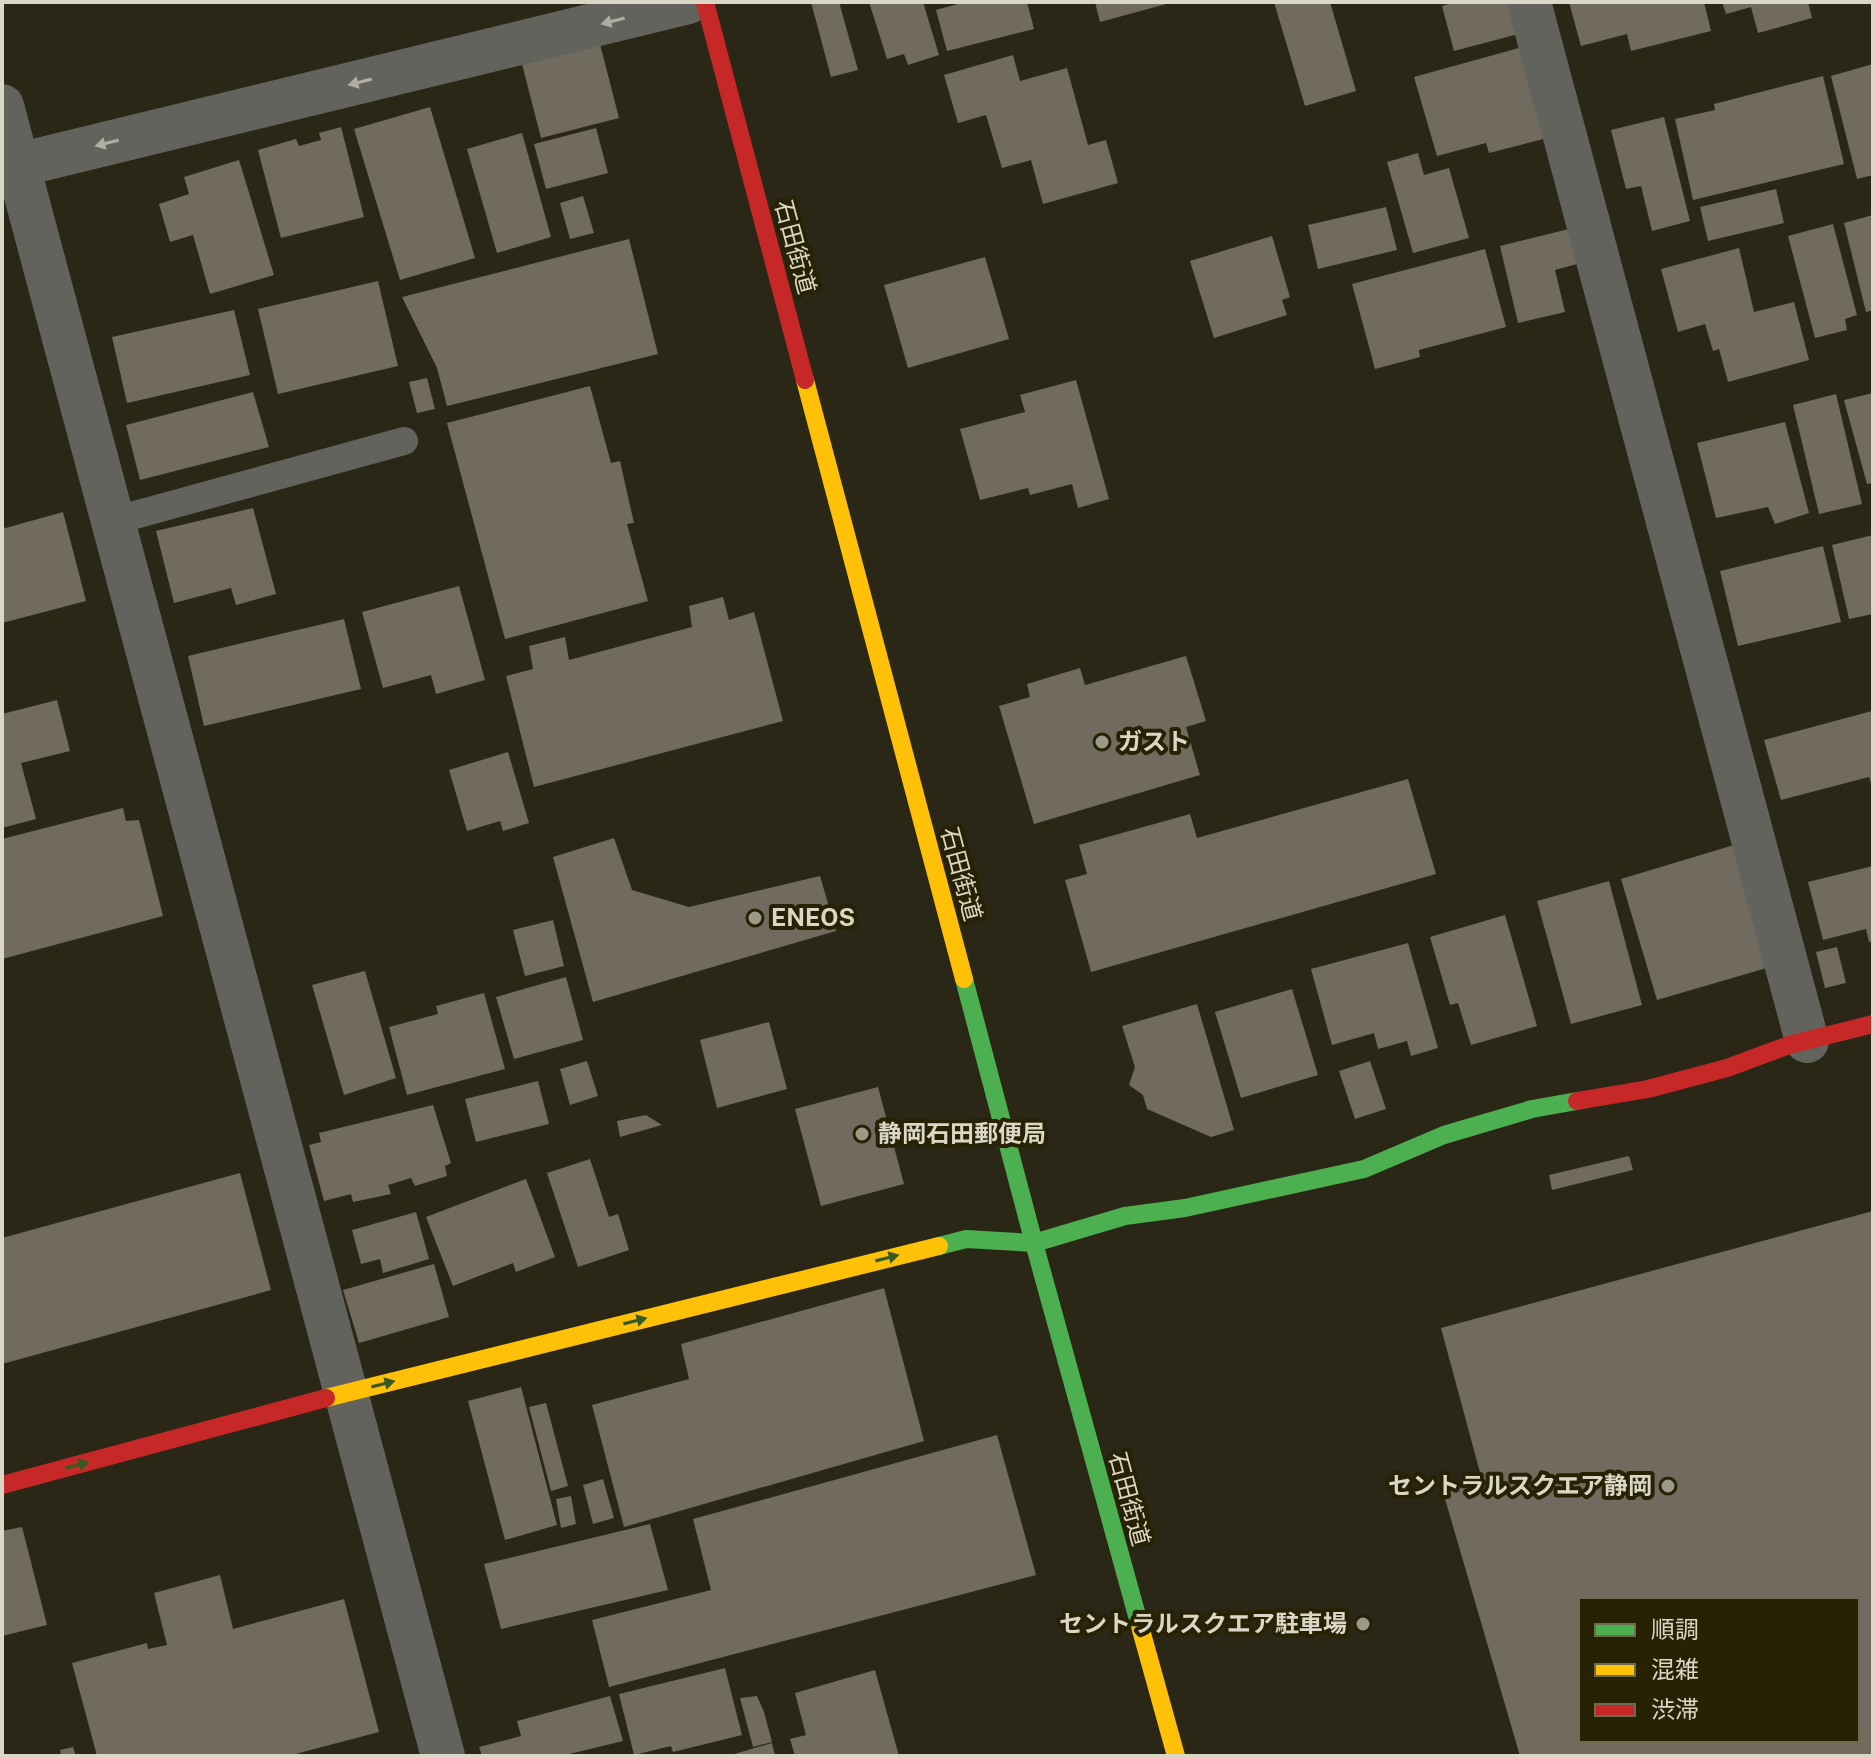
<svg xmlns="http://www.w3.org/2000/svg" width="1875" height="1758" font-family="'Public Sans','Noto Sans JP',sans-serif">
	<rect width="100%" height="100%" fill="#2a2717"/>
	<g fill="#706b5e" fill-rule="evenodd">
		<path d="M811,2H839L858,70L831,77Z"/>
		<path d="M869,2H923L939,55L908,65L904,54L887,59Z"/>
		<path d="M965,2H1027L1034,29L947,51L936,10Z"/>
		<path d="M1095,2H1170V3L1100,22Z"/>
		<path d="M1274,2H1330L1356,91L1305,106Z"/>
		<path d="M1455,2H1517L1526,32L1454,51L1442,6Z"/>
		<path d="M1569,2H1704L1711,31L1631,51L1627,34L1581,46Z"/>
		<path d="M1722,2H1808L1812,18L1758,33L1751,7L1726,14Z"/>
		<path d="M600,44L619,118L541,138L522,64Z"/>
		<path d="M1526,46L1551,137L1489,153L1486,143L1437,156L1414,77Z"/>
		<path d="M1013,55L1020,81L1067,68L1088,145L1106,140L1118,183L1043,204L1031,160L1002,168L986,115L958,123L944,75Z"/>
		<path d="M1873,64V175L1857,179L1831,76Z"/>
		<path d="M1823,76L1844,164L1693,200L1675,119L1715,110L1714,104Z"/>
		<path d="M430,107L475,258L400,280L354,129Z"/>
		<path d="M1664,117L1690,221L1652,231L1641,186L1626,189L1611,130Z"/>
		<path d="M341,127L364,217L281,238L258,150L296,139L299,146L321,140L319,133Z"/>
		<path d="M596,128L608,173L546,189L534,144Z"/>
		<path d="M522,133L551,237L497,253L467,149Z"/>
		<path d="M1418,153L1424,175L1449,168L1469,238L1413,253L1387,162Z"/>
		<path d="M239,160L274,275L210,294L193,235L170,242L159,204L189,194L184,177Z"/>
		<path d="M1776,189L1784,223L1708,241L1700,207Z"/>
		<path d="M583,196L594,233L570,239L560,203Z"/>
		<path d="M1386,207L1397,250L1318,269L1308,225Z"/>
		<path d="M1873,215V310L1866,312L1844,223Z"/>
		<path d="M1833,224L1857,315L1845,319L1847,330L1815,338L1788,236Z"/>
		<path d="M1573,228L1581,263L1555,270L1565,312L1518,323L1500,246Z"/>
		<path d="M1272,236L1290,297L1282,300L1287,315L1214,338L1190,261Z"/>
		<path d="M629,239L658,354L447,406L437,368L402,297Z"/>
		<path d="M1739,248L1754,312L1794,302L1809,360L1728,382L1719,349L1713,351L1705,324L1678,332L1661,269Z"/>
		<path d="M1485,249L1506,327L1419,350L1420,357L1375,369L1352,284Z"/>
		<path d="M985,257L1009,339L908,368L884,285Z"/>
		<path d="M378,281L398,366L278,394L258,309Z"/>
		<path d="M234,310L250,375L127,403L112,337Z"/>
		<path d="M427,378L435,409L417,413L409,382Z"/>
		<path d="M1076,380L1109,499L1078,508L1072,484L1030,495L1028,488L980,500L960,429L1025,412L1020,395Z"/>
		<path d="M590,386L611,463L620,461L634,523L627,524L648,601L505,639L447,423Z"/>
		<path d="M253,392L269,447L140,480L126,425Z"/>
		<path d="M1873,393V483L1867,484L1844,400Z"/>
		<path d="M1836,394L1862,504L1819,514L1793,405Z"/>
		<path d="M1785,422L1809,513L1775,524L1768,507L1716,518L1697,443Z"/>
		<path d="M253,508L276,594L236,605L231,588L174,603L156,531Z"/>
		<path d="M63,512L86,601L2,623V529Z"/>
		<path d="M1873,535V614L1849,619L1832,545Z"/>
		<path d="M1823,546L1841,622L1738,646L1720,571Z"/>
		<path d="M459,586L485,680L436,694L431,675L383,688L362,612Z"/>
		<path d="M723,597L729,620L754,612L783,721L534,787L506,676L533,669L529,646L565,637L569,660L692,627L689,606Z"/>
		<path d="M344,619L361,689L204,726L188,656Z"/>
		<path d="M1186,656L1206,721L1186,727L1200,775L1034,824L999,706L1030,697L1027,684L1080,668L1085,685Z"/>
		<path d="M57,700L70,751L21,763L36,819L2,828V714Z"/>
		<path d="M1872,711L1873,789L1869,777L1781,800L1764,740Z"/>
		<path d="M508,752L529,823L503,831L500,821L467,831L449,770Z"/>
		<path d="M1408,779L1436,874L1091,972L1065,880L1087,874L1079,845L1190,814L1197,838Z"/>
		<path d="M123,808L126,821L139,820L163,916L2,959V839Z"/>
		<path d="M614,838L632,890L689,907L820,876L836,931L593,1002L553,857Z"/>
		<path d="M1734,845L1770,967L1657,1000L1621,879Z"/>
		<path d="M1873,866V941L1869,942L1866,929L1823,940L1808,882Z"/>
		<path d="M1609,881L1642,1005L1571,1024L1537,901Z"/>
		<path d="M1505,915L1537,1026L1471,1045L1458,1003L1450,1005L1430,937Z"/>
		<path d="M553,920L564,966L525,976L513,930Z"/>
		<path d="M1408,943L1438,1048L1411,1056L1407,1041L1378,1049L1374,1033L1332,1045L1311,969Z"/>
		<path d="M1837,947L1846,983L1825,988L1816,952Z"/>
		<path d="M365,971L396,1078L344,1095L312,985Z"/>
		<path d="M566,977L583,1040L514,1059L496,997Z"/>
		<path d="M1292,989L1318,1075L1241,1098L1215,1012Z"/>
		<path d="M484,993L505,1069L407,1095L389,1027L438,1014L436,1006Z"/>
		<path d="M1197,1004L1234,1130L1211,1137L1147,1109L1143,1095L1129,1085L1135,1067L1122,1026Z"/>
		<path d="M769,1022L787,1089L717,1108L700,1040Z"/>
		<path d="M587,1061L598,1096L570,1105L560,1069Z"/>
		<path d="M1370,1061L1386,1109L1355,1119L1339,1071Z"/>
		<path d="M538,1081L549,1124L476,1142L465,1099Z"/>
		<path d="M878,1087L904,1184L821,1206L795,1109Z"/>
		<path d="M433,1105L451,1163L445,1166L447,1176L415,1186L411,1178L388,1185L391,1194L353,1202L351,1194L324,1201L309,1145L321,1142L319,1133Z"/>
		<path d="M646,1115L662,1125L620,1137L617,1121Z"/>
		<path d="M1629,1156L1633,1170L1552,1190L1549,1175Z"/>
		<path d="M590,1159L609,1217L618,1214L629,1250L578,1267L547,1173Z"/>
		<path d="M240,1173L271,1290L2,1364V1238Z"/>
		<path d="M526,1179L555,1257L516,1272L513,1263L453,1286L426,1217Z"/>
		<path d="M1873,1211V1756H1520L1443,1492L1482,1480L1441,1328ZM1581,1600H1857V1740H1581Z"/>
		<path d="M416,1212L429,1259L383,1273L380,1259L361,1264L352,1230Z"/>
		<path d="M434,1264L449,1317L359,1343L343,1290Z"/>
		<path d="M884,1288L924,1441L624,1527L592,1405L689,1379L681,1344Z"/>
		<path d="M521,1387L557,1525L505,1540L468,1401Z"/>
		<path d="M546,1403L568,1486L551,1491L529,1407Z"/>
		<path d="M997,1435L1036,1575L609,1687L592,1620L711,1590L693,1519Z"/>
		<path d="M603,1479L614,1518L593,1524L583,1485Z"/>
		<path d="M571,1496L576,1524L561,1528L556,1499Z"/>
		<path d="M650,1524L668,1590L501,1629L484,1564Z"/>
		<path d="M22,1527L47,1625L2,1636V1531Z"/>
		<path d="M220,1575L233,1629L344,1599L379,1732L288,1756H97L72,1663L147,1643L148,1649L167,1645L154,1593Z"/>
		<path d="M725,1668L742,1735L673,1752L671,1746L634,1755L619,1694Z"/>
		<path d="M875,1670L899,1756H795L790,1739L806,1735L795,1693Z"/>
		<path d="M610,1696L623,1741L561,1756H482L479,1747L521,1736L517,1721Z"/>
		<path d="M757,1696L764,1712L772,1742L753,1747L740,1698Z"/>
		<path d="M772,1743L775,1756H731V1755Z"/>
		<path d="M73,1747L76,1756H61L60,1750Z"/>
	</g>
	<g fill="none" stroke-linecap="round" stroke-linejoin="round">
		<path stroke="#62635c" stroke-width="28" d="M113,521L404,441"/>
		<g stroke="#62635c" stroke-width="44">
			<path d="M1529,2L1807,1041"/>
			<path d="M2,106L443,1756"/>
			<path d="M2,169L688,2"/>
		</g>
		<g stroke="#4caf50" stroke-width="18">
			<path d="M964,979L1034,1243L1141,1630"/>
			<path d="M939,1246L966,1239L1034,1243L1125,1216L1185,1208L1364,1169L1444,1135L1532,1109L1577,1101"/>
		</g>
		<g stroke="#ffc107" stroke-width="18">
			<path d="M805,380L964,979"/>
			<path d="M326,1398L939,1246"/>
			<path d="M1141,1630L1176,1756"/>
		</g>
		<g stroke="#c62828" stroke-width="18">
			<path d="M705,2L805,380"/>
			<path d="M1577,1101L1648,1089L1727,1068L1789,1045L1873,1024"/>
			<path d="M2,1485L326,1398"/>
		</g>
	</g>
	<defs><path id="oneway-solid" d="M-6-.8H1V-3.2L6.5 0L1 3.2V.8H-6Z" transform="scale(2)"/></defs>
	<g fill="#b0aea1">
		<use href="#oneway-solid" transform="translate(613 21) rotate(166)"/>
		<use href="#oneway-solid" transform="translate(360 82) rotate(166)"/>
		<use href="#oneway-solid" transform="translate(107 143) rotate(166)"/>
	</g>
	<g fill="#365a23">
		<use href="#oneway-solid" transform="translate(887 1258) rotate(-14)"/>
		<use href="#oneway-solid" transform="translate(635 1321) rotate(-14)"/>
		<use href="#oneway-solid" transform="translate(383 1384) rotate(-14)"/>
		<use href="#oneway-solid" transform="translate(77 1465) rotate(-15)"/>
	</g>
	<g fill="#9c9989" stroke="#282205" stroke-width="3">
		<circle cx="1102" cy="742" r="8"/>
		<circle cx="755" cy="918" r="8"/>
		<circle cx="862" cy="1134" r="8"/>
		<circle cx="1668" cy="1486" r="8"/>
		<circle cx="1363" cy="1624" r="8"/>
	</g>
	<g text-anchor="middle" stroke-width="8" stroke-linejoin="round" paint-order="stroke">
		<g font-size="24" fill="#dad7c6" stroke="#282205">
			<text transform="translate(795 247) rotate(75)" y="8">石田街道</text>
			<text transform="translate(961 874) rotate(75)" y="8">石田街道</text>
			<text transform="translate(1129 1499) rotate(75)" y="8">石田街道</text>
		</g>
		<g font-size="24" font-weight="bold" fill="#dad7c6" stroke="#282205" text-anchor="start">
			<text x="1118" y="750">ガスト</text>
			<text x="771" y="926">ENEOS</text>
			<text x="878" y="1142">静岡石田郵便局</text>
			<text x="1652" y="1494" text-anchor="end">セントラルスクエア静岡</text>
			<text x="1347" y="1632" text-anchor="end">セントラルスクエア駐車場</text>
		</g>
	</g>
	<rect width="1875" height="1758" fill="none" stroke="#dad7c6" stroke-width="8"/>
	<rect x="1579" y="1598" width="280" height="144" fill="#282205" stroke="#6f6a52" stroke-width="2"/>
	<rect x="1595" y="1624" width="40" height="12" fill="#4caf50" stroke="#6f6a52" stroke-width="2"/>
	<text x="1651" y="1638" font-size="24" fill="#dad7c6">順調</text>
	<rect x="1595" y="1664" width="40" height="12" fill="#ffc107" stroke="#6f6a52" stroke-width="2"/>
	<text x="1651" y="1678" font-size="24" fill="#dad7c6">混雑</text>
	<rect x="1595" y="1704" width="40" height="12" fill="#c62828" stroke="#6f6a52" stroke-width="2"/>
	<text x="1651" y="1718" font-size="24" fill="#dad7c6">渋滞</text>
</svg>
